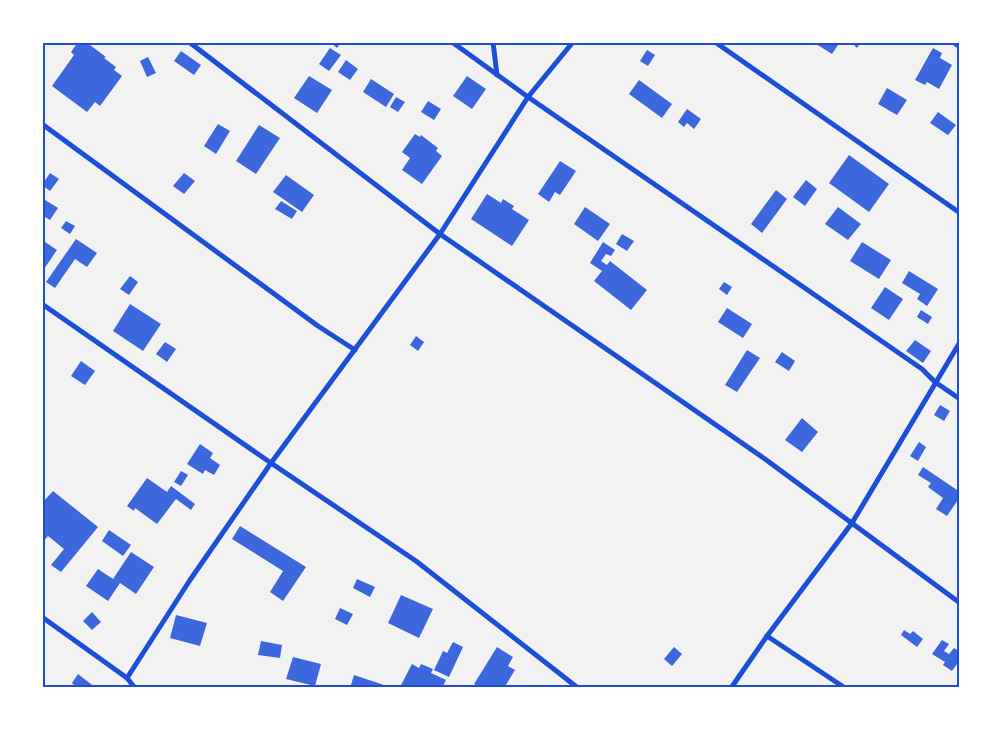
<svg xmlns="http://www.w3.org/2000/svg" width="1002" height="730" font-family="'Roboto Condensed',sans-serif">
	<rect width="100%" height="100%" fill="#f2f2f2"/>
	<g fill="#3d67dc">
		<path d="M78,42L82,44L86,42L106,57L104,58L116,67L114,70L122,76L100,106L95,102L87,112L52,86L74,55L71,52Z"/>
		<path d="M330,42H341L337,48Z"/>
		<path d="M813,42H840L832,54Z"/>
		<path d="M851,42H861L857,48Z"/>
		<path d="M330,48L341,55L329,71L319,64Z"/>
		<path d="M933,48L942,53L940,58L952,65L939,89L927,82L925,85L915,80Z"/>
		<path d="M647,50L655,55L648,66L640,61Z"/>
		<path d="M181,51L201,65L194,75L174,61Z"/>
		<path d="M148,57L156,73L147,77L140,61Z"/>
		<path d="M346,60L358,69L350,80L338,72Z"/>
		<path d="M309,76L332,90L317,113L294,98Z"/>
		<path d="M467,76L486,89L472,109L453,96Z"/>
		<path d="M371,79L394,94L386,107L363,92Z"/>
		<path d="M639,80L672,104L662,118L629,94Z"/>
		<path d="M887,88L907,100L897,115L878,104Z"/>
		<path d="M396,97L405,102L398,112L390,107Z"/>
		<path d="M428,101L441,109L434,120L421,112Z"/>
		<path d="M687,109L701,119L694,129L687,123L684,127L678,122Z"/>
		<path d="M938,112L956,125L948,135L930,123Z"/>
		<path d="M218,124L230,131L216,154L204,146Z"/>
		<path d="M259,125L280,138L256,174L236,161Z"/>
		<path d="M415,134L420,137L421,135L438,148L436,151L442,156L422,184L402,170L410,158L402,152Z"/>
		<path d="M849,155L889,184L869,212L829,183Z"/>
		<path d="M560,161L576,171L560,195L555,192L549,202L538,194Z"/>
		<path d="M50,173L59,179L50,191L42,185Z"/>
		<path d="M184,173L195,181L184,194L173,186Z"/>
		<path d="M286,175L314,195L302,212L273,192Z"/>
		<path d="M806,180L817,189L805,206L793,197Z"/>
		<path d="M776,190L787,199L762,233L751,224Z"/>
		<path d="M487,194L501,203L503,199L514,206L512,209L529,220L512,246L471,219Z"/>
		<path d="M42,198L58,208L50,220L42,215Z"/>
		<path d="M281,201L297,211L292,219L275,209Z"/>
		<path d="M585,207L610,224L598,241L574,224Z"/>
		<path d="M838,207L861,224L848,240L825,224Z"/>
		<path d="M66,221L75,226L70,234L61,228Z"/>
		<path d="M622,234L634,241L627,251L616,244Z"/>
		<path d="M76,239L97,253L87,267L75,259L55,288L46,282Z"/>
		<path d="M42,240L57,250L42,272Z"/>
		<path d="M603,242L615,250L611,256L606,254L601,261L607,265L610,261L647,290L631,310L594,281L602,271L590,263Z"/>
		<path d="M862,242L891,260L879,279L850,261Z"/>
		<path d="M909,271L938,289L927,306L917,299L920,294L902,283Z"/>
		<path d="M130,276L138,282L129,295L120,289Z"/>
		<path d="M724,282L732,287L727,295L719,289Z"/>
		<path d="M885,287L903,299L889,320L871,308Z"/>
		<path d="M130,304L161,324L143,351L113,331Z"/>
		<path d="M727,308L752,324L743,338L718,322Z"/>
		<path d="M921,310L932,317L928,324L917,317Z"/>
		<path d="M416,336L424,342L418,351L410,345Z"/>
		<path d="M915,340L931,351L923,363L906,351Z"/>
		<path d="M165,342L176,349L167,362L156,354Z"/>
		<path d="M747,350L760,358L737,392L725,385Z"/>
		<path d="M782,352L795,361L789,371L775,362Z"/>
		<path d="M81,361L95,371L85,385L71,376Z"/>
		<path d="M940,405L950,411L944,421L934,415Z"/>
		<path d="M802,418L818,432L802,452L785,440Z"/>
		<path d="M919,442L926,447L918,461L910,456Z"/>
		<path d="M200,444L213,453L210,458L220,465L214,475L205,470L203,474L187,464Z"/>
		<path d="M923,467L960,492V497L947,516L936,509L943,498L928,487L931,483L918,475Z"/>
		<path d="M181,471L188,475L181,486L174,482Z"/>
		<path d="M147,478L167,492L171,486L195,504L191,510L176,499L157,524L135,508L134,511L127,506Z"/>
		<path d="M53,491L98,527L61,572L51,565L64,549L48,536L42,543V503Z"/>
		<path d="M240,526L306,567L283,601L270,592L283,571L232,539Z"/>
		<path d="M109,530L131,545L123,556L102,541Z"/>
		<path d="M131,552L154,567L136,594L120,583L108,601L86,586L98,569L113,579Z"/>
		<path d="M357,579L375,587L370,597L353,588Z"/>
		<path d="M401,595L433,609L419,638L388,623Z"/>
		<path d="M340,608L353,614L347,625L335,619Z"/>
		<path d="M92,612L101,622L92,630L83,621Z"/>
		<path d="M176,615L207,623L200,646L170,638Z"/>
		<path d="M904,630L910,634L913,631L923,639L917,647L901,635Z"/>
		<path d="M942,640L949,644L944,651L949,654L954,648L960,652V660L952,671L943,665L945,662L932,654Z"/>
		<path d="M261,641L282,645L280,658L258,655Z"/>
		<path d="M453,642L463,647L449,677L434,670L443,651L447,653Z"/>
		<path d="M497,647L513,657L508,666L515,670L504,688H497L494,686L493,688H480L474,684Z"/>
		<path d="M674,647L682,654L672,666L664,659Z"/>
		<path d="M293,657L321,664L315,686L286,679Z"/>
		<path d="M412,664L419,668L421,664L433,669L431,673L446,680L442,688H406L401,685Z"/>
		<path d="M78,674L96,688H77L72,683Z"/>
		<path d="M354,675L384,685L383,688H350Z"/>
	</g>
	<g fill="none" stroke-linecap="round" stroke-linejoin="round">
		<g stroke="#1d4ed8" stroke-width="5">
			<path d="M189,42L440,234L765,459L960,603"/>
			<path d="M452,42L528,97L922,369L935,382L960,399"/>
			<path d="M493,42L497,75"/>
			<path d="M715,42L960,213"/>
			<path d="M953,42L960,47"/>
			<path d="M42,124L318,326L355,350"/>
			<path d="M42,304L271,463L416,561L578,688"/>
			<path d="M42,617L127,678L135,688"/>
			<path d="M767,636L845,688"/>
			<path d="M127,678L190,580L271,463L440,234L528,97L573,42"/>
			<path d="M731,688L767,636L852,523L960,342"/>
		</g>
	</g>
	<rect width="1002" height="730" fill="none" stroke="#ffffff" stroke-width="88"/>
	<rect x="44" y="44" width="914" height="642" fill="none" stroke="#1d4ed8" stroke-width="2"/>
</svg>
